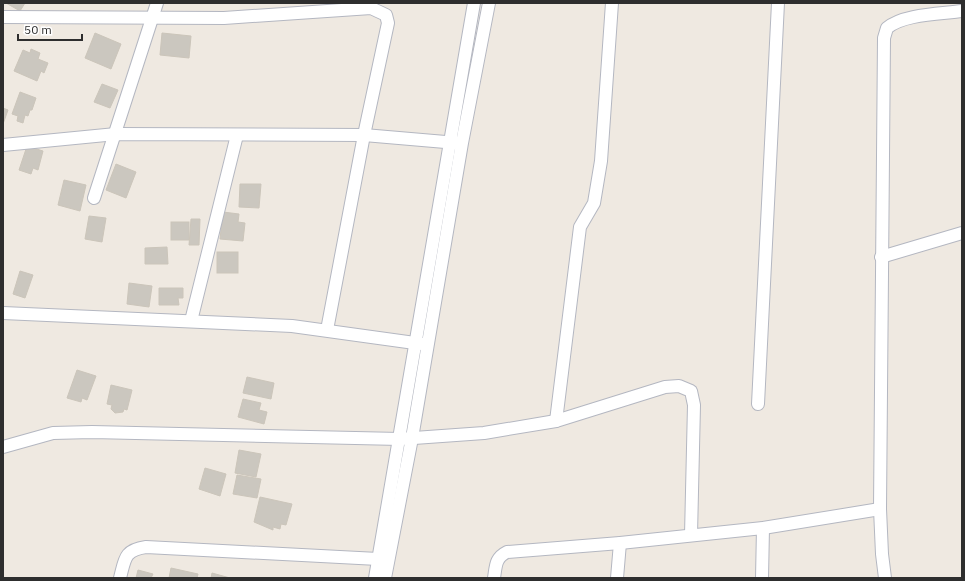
<svg xmlns="http://www.w3.org/2000/svg" width="965" height="581" font-family="'IBM Plex Sans',sans-serif">
	<rect width="100%" height="100%" fill="#efe9e1"/>
	<g fill="#cbc7bf" stroke="#cbc5ba">
		<path d="M6,3H25L20,11Z"/>
		<path d="M95,33L121,44L111,69L85,58Z"/>
		<path d="M162,33L191,36L189,58L160,55Z"/>
		<path d="M31,49L40,53L38,59L48,63L44,73L41,71L37,81L14,71L23,50L30,53Z"/>
		<path d="M102,84L118,90L110,108L94,102Z"/>
		<path d="M20,92L36,98L32,110H30L28,116L25,115L23,123L17,121L18,116L12,114Z"/>
		<path d="M3,108L8,110L3,124Z"/>
		<path d="M27,146L43,151L38,170L33,168L31,174L19,170Z"/>
		<path d="M116,164L136,172L126,198L106,190Z"/>
		<path d="M64,180L86,185L80,211L58,205Z"/>
		<path d="M240,184H261L259,208L239,207Z"/>
		<path d="M223,212L239,214L238,222L245,223L243,241L220,239Z"/>
		<path d="M89,216L106,218L102,242L85,239Z"/>
		<path d="M191,219H200L199,245H189Z"/>
		<rect x="171" y="222" width="18" height="18"/>
		<path d="M167,247L168,264H145V248Z"/>
		<rect x="217" y="252" width="21" height="21"/>
		<path d="M20,271L33,275L25,298L13,294Z"/>
		<path d="M129,283L152,286L149,307L127,304Z"/>
		<path d="M159,288H183V298H178L179,305H159Z"/>
		<path d="M77,370L96,376L87,400L82,398L81,402L67,398Z"/>
		<path d="M247,377L274,383L271,399L243,393Z"/>
		<path d="M111,385L132,390L127,410L124,409L123,412L115,413L111,409L112,405L107,404Z"/>
		<path d="M243,399L261,403L259,410L267,412L264,424L238,417Z"/>
		<path d="M239,450L261,454L256,477L235,473Z"/>
		<path d="M205,468L226,474L220,496L199,489Z"/>
		<path d="M237,475L261,479L257,498L233,494Z"/>
		<path d="M260,497L292,504L286,525L281,524L280,529L273,527V530L254,522Z"/>
		<path d="M171,568L198,574L197,578H169Z"/>
		<path d="M138,570L153,574L151,578H136Z"/>
		<path d="M212,573L230,578H211Z"/>
	</g>
	<g fill="none" stroke-linecap="round" stroke-linejoin="round">
		<defs>
			<g id="minor">
				<path d="M3,17L224,18L371,8L386,15L388,23L364,135L327,330"/>
				<path d="M3,145L116,134L364,135L457,143"/>
				<path d="M94,198L157,3"/>
				<path d="M881,257L962,233"/>
				<path d="M3,313L292,326L422,344"/>
				<path d="M191,321L237,135"/>
				<path d="M758,404L778,3"/>
				<path d="M556,421L580,227L594,203L601,161L612,3"/>
				<path d="M3,447L53,433L92,432L400,439L484,433L556,421L665,387L679,386L691,391L694,405L691,535"/>
				<path d="M120,578C125,559 124,550 146,547L378,559"/>
				<path d="M375,578L474,3"/>
				<path d="M385,578L412,438L462,143L489,3"/>
				<path d="M494,578C496,566 495,558 507,552L620,543L763,528L880,509"/>
				<path d="M617,578L620,543"/>
				<path d="M762,578L763,528"/>
				<path d="M885,578L882,554L880,509L884,38L887,28C903,14 941,14 962,11"/>
			</g>
		</defs>
		<use href="#minor" stroke="#b4b7c1" stroke-width="14"/>
		<use href="#minor" stroke="#fff" stroke-width="12"/>
	</g>
	<rect width="965" height="581" fill="none" stroke="#2e2e2e" stroke-width="8"/>
	<path d="M18 34v6h64v-6" fill="none" stroke="#2e2e2e" stroke-width="2"/>
	<text x="24" y="34" font-size="12" fill="#2e2e2e" stroke="#ffffff" stroke-width="3" paint-order="stroke">50 m</text>
</svg>
